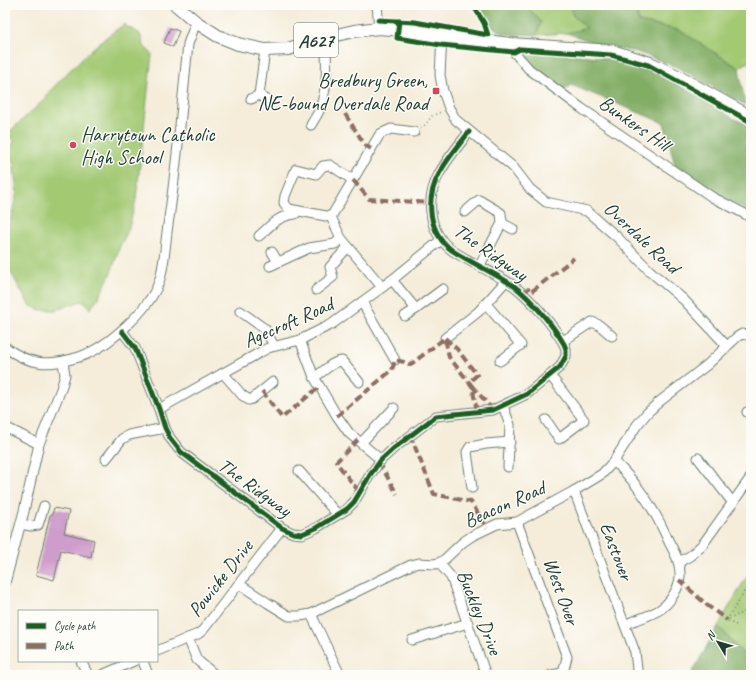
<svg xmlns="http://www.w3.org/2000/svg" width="756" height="680" font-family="Caveat,sans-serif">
	<rect width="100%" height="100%" fill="#fdfcf7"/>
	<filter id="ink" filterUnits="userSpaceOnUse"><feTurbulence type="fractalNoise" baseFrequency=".025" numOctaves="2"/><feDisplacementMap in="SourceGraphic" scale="8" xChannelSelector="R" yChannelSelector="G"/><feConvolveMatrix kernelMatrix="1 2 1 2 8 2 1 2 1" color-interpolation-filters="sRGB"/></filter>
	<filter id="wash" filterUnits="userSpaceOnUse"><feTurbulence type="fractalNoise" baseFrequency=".012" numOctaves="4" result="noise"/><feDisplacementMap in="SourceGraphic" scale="16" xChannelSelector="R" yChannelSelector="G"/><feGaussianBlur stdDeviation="0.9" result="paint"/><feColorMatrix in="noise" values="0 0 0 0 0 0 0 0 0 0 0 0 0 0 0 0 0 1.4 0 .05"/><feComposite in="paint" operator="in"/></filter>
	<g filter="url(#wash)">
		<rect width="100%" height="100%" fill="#f5edda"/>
		<g fill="#a3c973" stroke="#618354">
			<path d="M526,5H569L573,16L588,28L567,33L537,35L541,22Z"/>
			<path d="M635,5H751V60L739,68L679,30L639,22Z"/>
			<path d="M125,24L127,27L134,30L140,34L144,46L152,54L136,200L128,231L120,246L111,273L99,297L90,309L82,301L56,310H40L29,305L5,262V236L10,222L17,192L13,162L8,152L14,142L7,134L46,98L48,93C72,68 95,43 125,24Z"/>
			<path d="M751,569V656L742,653L718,626Z"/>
		</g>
		<g fill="#82ad65" stroke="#50754c">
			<path d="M477,5H526L541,22L537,35L504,34L488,24Z"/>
			<path d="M569,5H635L639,22L679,30L739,68L745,105L677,67L637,52L603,46L567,33L587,28L573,16Z"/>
			<path d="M523,49L598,57L651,68L733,118L751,126V213L676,169L664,123L571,85L564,91L530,64Z"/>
			<path d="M718,626L742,653L751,656V675H691Z"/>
		</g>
		<g id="blocks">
			<g fill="#cf9dcc">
				<path d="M170,28L179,31L173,47L164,43Z"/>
				<path d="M54,508L69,511L64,533L94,540L91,557L61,550L54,580L36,575L50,515H52Z"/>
			</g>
		</g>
	</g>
	<g filter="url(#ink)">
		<use href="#blocks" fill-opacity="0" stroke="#6a7b6e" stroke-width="1"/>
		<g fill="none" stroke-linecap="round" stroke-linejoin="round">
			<defs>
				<g id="minor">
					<path d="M377,5L379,28"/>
					<path d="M442,36L440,75L443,91L449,108L456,120L513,167L530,189L546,202L587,211L617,237L650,271L684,300L727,346"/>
					<path d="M511,44L514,52L529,69L581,108L712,197L751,217"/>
					<path d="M259,95L265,50"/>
					<path d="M251,99L259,95L267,100"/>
					<path d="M311,125C314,119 319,113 321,106C328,84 327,61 325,38"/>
					<path d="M465,212L479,200L501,213L502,223"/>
					<path d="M331,217L289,209L284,203L285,196L296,169L316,174L323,166L330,165L353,180"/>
					<path d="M259,236C271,225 278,216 295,214L297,212"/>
					<path d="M272,252L278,262"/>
					<path d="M480,265L502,223L513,229"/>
					<path d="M270,266L309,248L335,244L341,238"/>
					<path d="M392,280L416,309L443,289"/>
					<path d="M382,287L341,238L331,217L380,134L391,129L414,132"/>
					<path d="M316,290L333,277L330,267L348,247"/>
					<path d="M362,302L395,360"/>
					<path d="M486,304L521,345L500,361"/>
					<path d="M240,311L265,329L274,346"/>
					<path d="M405,316L416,309"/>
					<path d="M122,331L135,348L159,409L165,428L170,438L181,452L282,528L293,533L302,534L316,528L347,509L354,502L370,475L381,460L393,449L436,416L493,410L527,394L560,367L566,356V349L564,344C553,325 531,299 514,286C495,273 473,264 453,251C428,233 425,200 439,174C447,159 459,145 469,132"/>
					<path d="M445,338L478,312L506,281"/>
					<path d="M300,340L314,377L337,416L349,433L381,460"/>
					<path d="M563,341L592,322L599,325L612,336"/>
					<path d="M5,347C30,366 50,366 79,357C107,348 149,310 159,282C165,264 165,244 168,225C177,165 182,105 188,44L196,22"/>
					<path d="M223,373L242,395L249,400L252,399L273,382"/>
					<path d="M314,377C323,373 332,361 342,361L359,382"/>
					<path d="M503,406L510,425L508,467"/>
					<path d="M159,409L268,348L300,340L332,324L392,280L441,240"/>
					<path d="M747,412L751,414"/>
					<path d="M546,420L559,439L584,420L550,375"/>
					<path d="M5,427L39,444"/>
					<path d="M361,443L394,408"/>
					<path d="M698,458L733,503"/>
					<path d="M106,459L122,439L129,435L165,428"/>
					<path d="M614,461C639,485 655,510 669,542C675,553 681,564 680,577C679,588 671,601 662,608C652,616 637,619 626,624"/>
					<path d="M299,471L338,515"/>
					<path d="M472,488L467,452L470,447L486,444L510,442"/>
					<path d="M574,491L635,652L637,669L636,675"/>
					<path d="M517,522L567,657L563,673"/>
					<path d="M21,524L31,526L38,525L44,506"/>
					<path d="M679,562L690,556L703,544L751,477"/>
					<path d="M439,563L451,577L486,675"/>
					<path d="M5,583L24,511L39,444L61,389L65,375L63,362"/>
					<path d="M239,584L268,603L289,616H300L311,614L411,565L419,563L434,564L439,563L445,559L463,542L472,536L497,524L517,522L574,491L602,474L614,461L637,425L647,413L659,402L707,365L737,337L742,334L751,336"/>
					<path d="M311,614L340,675"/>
					<path d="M188,638L197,660L215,675"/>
					<path d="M412,640L468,623"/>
					<path d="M157,651L198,634L203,630L282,528"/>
					<path d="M81,661L88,675"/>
					<path d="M143,661L148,675"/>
					<path d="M102,675L134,661"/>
					<path d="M551,675L563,673L567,675"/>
				</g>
				<path id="major" d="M176,5L196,22L218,36L238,44L265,50L288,49L319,39L354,31L379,28L414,31L442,36L511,44L612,51L650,63L679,77L751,117"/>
			</defs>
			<use href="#minor" stroke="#6a7b6e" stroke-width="11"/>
			<use href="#major" stroke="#6a7b6e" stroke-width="14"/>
			<g stroke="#6a7b6e" stroke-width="1.5" stroke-dasharray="1 3" stroke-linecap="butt">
				<path d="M421,128L425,125L432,116L441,112"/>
				<path d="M729,619L744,612L751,605"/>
				<path d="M727,620L751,580"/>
				<path d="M728,621L738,626"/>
			</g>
			<use href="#minor" stroke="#fff" stroke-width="9"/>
			<use href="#major" stroke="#fff" stroke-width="12"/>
			<g stroke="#8d6e63" stroke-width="4" stroke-dasharray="8 4" stroke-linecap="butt">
				<path d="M345,114L365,145L371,149"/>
				<path d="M353,180L369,199L430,203"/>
				<path d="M523,293L528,289L531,292L574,258"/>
				<path d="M445,338L457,349L477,375L469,382"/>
				<path d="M472,386L493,410"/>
				<path d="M262,391L282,418L313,392L319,388"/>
				<path d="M337,416L392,370L395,360L404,362L410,365L445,338L449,357L472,386L477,411"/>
				<path d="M408,436L413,442L434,494L471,502L487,528"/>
				<path d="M358,440L336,462L360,493"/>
				<path d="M379,462L397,494"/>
				<path d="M679,580L708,606L727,620"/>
			</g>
			<defs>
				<g id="cycleway">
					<path d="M378,20L415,22L488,35L484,23L473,5"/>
					<path d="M399,21L397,38L441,45L514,52L520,49L611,55L648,65L751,122"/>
					<path d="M122,331L135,348L159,409L165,428L170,438L181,452L282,528L293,533L302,534L316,528L347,509L354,502L370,475L381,460L393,449L436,416L493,410L527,394L560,367L566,356V349L564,344C553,325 531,299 514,286C495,273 473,264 453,251C428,233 425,200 439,174C447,159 459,145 469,132"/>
				</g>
			</defs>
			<use href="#cycleway" stroke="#fdfcf7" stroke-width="8"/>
			<use href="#cycleway" stroke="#1b5e20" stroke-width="5"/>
		</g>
	</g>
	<g fill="#d1495b" stroke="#fdfcf7" stroke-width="1.5">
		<rect x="432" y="87" width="8" height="8" rx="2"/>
		<circle cx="73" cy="145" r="4"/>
	</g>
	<g text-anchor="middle" stroke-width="3" stroke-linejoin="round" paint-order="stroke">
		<rect fill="#fdfcf7" stroke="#62766e" stroke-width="1" x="294" y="23" width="44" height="34" rx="3"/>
		<g font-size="19" font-weight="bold" fill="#1f3d34">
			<text x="316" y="47">A627</text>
		</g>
		<g font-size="20" fill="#1f3d34" stroke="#fdfcf7" text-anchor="end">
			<text x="428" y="87">Bredbury Green,<tspan x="428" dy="23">NE-bound Overdale Road</tspan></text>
			<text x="81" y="141" text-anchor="start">Harrytown Catholic<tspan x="81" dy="23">High School</tspan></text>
		</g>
		<g font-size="20" fill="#1f3d34" stroke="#fdfcf7">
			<text transform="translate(635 123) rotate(35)" y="7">Bunkers Hill</text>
			<text transform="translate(642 237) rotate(43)" y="7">Overdale Road</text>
			<text transform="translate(491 252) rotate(35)" y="7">The Ridgway</text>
			<text transform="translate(288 322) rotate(-24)" y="7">Agecroft Road</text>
			<text transform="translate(255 487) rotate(36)" y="7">The Ridgway</text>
			<text transform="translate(504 504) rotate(-24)" y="7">Beacon Road</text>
			<text transform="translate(617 551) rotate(69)" y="7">Eastover</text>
			<text transform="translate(220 578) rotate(-52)" y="7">Powicke Drive</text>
			<text transform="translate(562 591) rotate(70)" y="7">West Over</text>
			<text transform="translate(480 612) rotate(68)" y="7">Buckley Drive</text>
		</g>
	</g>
	<rect width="756" height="680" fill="none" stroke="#fdfcf7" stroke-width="20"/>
	<rect x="18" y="610" width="140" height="52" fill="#fdfcf7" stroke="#a4b0a9"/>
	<rect x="26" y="623" width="20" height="6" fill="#1b5e20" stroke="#a4b0a9"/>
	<text x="54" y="630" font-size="12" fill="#1f3d34">Cycle path</text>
	<rect x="26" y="643" width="20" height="6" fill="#8d6e63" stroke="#a4b0a9"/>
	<text x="54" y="650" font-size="12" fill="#1f3d34">Path</text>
	<g transform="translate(718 642) rotate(308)" stroke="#fdfcf7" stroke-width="3" paint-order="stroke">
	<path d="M0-3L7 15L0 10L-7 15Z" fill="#1f3d34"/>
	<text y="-6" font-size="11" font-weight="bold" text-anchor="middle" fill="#1f3d34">N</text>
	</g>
</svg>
